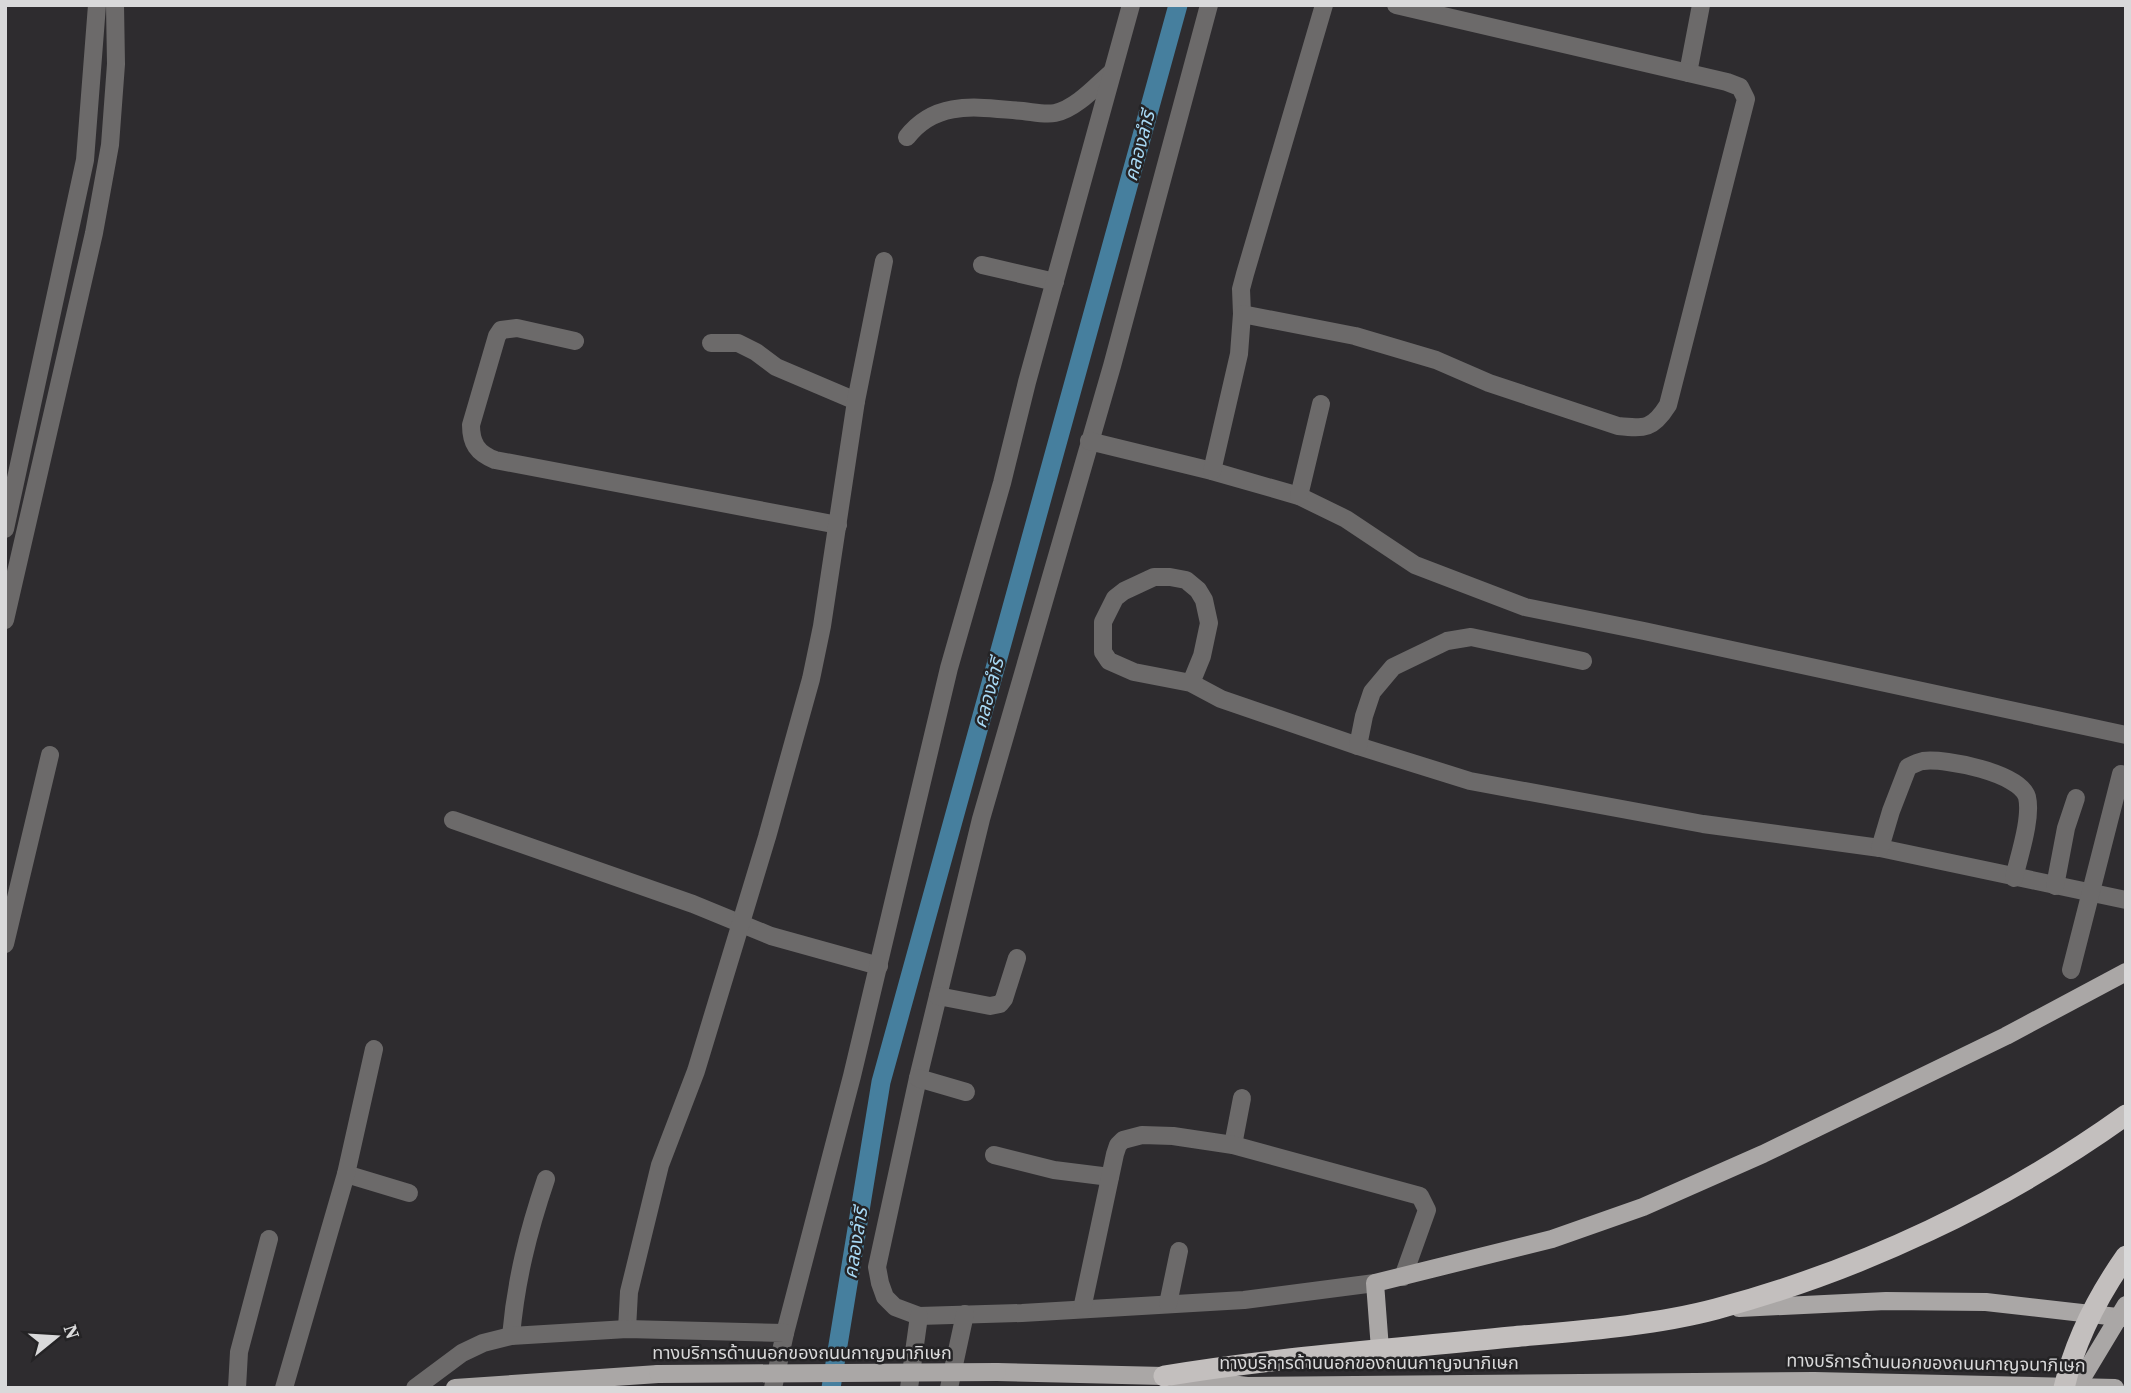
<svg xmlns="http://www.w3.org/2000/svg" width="2131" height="1393" font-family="'Source Serif 4','Noto Sans Thai',serif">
	<rect width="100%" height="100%" fill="#2e2c2f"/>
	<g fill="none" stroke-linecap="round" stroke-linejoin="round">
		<path stroke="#467f9e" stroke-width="19" d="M831,1388L881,1082L1178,5"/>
		<g stroke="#6c6a6a" stroke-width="18">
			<path d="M1209,5L1112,366L981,819L918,1078L877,1267L880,1283L885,1297L895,1307L919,1316L1022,1313L1244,1300L1375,1283"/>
			<path d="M1688,73L1701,5"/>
			<path d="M907,137C937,98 980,108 1023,111C1033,112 1045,115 1055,113C1076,109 1097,85 1112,72"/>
			<path d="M982,265L1055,282"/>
			<path d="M1242,314L1241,289L1245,274L1324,5"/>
			<path d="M575,341L517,328L501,330L497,336L471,425C471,443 477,453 495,460L838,525"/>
			<path d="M711,343H738L756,352L776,367L856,401"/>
			<path d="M1089,441L1212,471L1299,496L1346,519L1415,565L1525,607L1644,631L2126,735"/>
			<path d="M1212,471L1239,354L1242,314L1355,336L1436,360L1489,383L1618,426C1645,429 1653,429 1668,405L1746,99L1740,87L1727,82L1396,5"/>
			<path d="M1299,496L1321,404"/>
			<path d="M5,529L85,160L97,5"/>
			<path d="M5,620L94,233L110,145L116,64L115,5"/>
			<path d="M1191,683L1202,656L1209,623L1204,600L1198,590L1186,580L1170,577H1154L1124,591L1115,598L1103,622V652L1109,661L1134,672L1191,683L1221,699L1358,746L1470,781L1703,824L1880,848L2126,900"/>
			<path d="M1358,746L1364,716L1372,692L1393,667L1447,641L1471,637L1583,661"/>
			<path d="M453,820L693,904L771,936L879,966"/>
			<path d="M1880,848L1891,811L1908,767C1912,765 1918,762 1923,761C1946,758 2020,773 2027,797C2032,818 2019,856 2014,878"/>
			<path d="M2055,886L2066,828L2076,798"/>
			<path d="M5,944L50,755"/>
			<path d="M2071,970L2121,774"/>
			<path d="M938,996L990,1006L1000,1004L1004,999L1017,958"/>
			<path d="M918,1078L966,1092"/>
			<path d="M1233,1145L1242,1098"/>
			<path d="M994,1155L1054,1170L1110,1177"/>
			<path d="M346,1174L409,1193"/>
			<path d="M1168,1304L1179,1251"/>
			<path d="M1082,1309L1115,1154L1118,1145L1123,1140L1142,1135L1173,1136L1233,1145L1420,1196L1427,1210L1403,1277"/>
			<path d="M627,1329L629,1292L660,1165L696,1071L767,837L811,679L822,626L856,401L884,261"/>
			<path d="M785,1333L852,1076L949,668L1002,483L1027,382L1131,5"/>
			<path d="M511,1336C516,1280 528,1232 546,1179"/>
			<path d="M237,1388L239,1352L269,1239"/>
			<path d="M284,1388L346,1174L374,1049"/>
			<path d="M415,1388L462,1353L483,1343L511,1336L627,1329L785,1333L773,1388"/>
			<path d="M909,1388L919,1316"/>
			<path d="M949,1388L965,1314"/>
		</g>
		<g stroke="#aaa7a6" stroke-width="18">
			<path d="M1739,1308L1886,1301L1986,1302L2126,1318"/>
			<path d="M1380,1349L1375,1283L1552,1239L1643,1207L1763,1154L2006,1036L2126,972"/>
			<path d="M997,1372L1164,1376L1247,1386L1814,1381L2115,1388"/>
			<path d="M455,1388L658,1374"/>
		</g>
		<path stroke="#c3bfbe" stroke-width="21" d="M1164,1376C1279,1357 1395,1349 1511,1337C1577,1331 1652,1326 1716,1309C1862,1270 2003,1203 2126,1115"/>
		<g stroke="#aaa7a6" stroke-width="18">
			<path d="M658,1374L997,1372"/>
			<path d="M2076,1388L2126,1305"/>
		</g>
		<path stroke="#c3bfbe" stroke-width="21" d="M2064,1388C2075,1340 2098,1296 2126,1256"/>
	</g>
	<g text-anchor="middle" stroke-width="5" stroke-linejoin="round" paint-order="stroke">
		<g font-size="18" fill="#d9d9da" stroke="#242325">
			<text x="802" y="1359">ทางบริการด้านนอกของถนนกาญจนาภิเษก</text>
			<text x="1369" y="1369">ทางบริการด้านนอกของถนนกาญจนาภิเษก</text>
			<text transform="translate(1936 1363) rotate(1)" y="6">ทางบริการด้านนอกของถนนกาญจนาภิเษก</text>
		</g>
		<g font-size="19" font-style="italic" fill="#a8d9f5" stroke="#242325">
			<text transform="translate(1139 146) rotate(-75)" y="7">คลองลำรี</text>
			<text transform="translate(988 693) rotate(-75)" y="7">คลองลำรี</text>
			<text transform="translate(855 1243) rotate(-81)" y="7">คลองลำรี</text>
		</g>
	</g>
	<rect width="2131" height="1393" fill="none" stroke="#d9d9da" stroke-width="14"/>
	<g transform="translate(56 1337) rotate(72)" stroke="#242325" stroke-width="5" paint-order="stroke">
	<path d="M0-5L12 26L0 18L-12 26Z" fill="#d9d9da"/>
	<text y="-10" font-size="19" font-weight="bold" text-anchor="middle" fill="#d9d9da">N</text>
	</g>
</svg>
